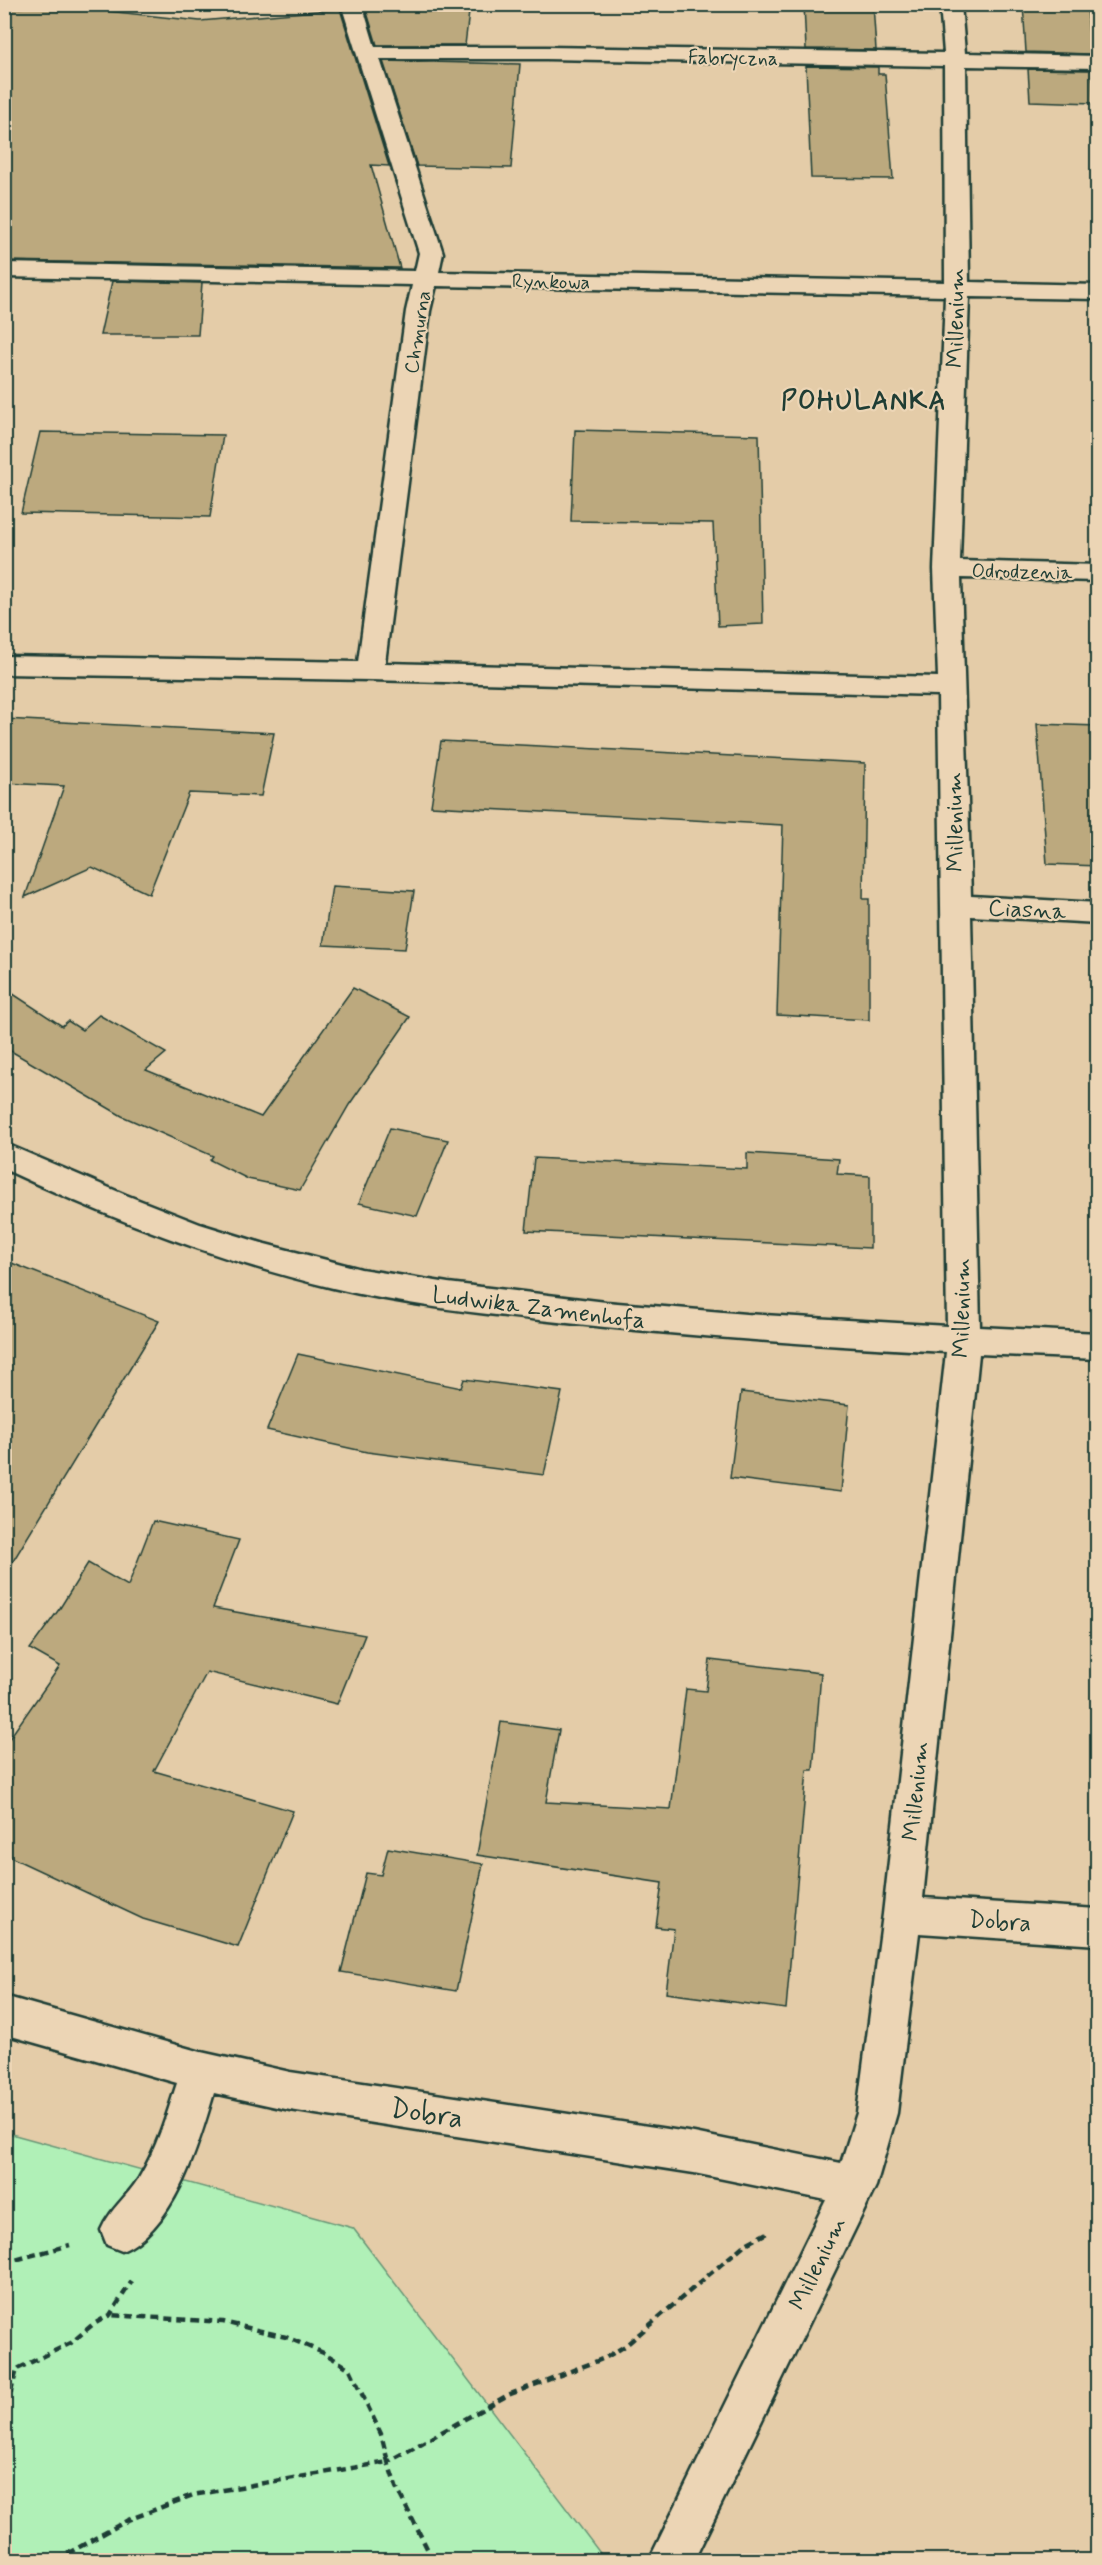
<svg xmlns="http://www.w3.org/2000/svg" width="1102" height="2565" font-family="Mynerve,sans-serif">
	<rect width="100%" height="100%" fill="#e4cca8"/>
	<filter id="ink" filterUnits="userSpaceOnUse"><feTurbulence type="fractalNoise" baseFrequency=".0167" numOctaves="2"/><feDisplacementMap in="SourceGraphic" scale="12" xChannelSelector="R" yChannelSelector="G"/><feConvolveMatrix kernelMatrix="1 2 1 2 8 2 1 2 1" color-interpolation-filters="sRGB"/></filter>
	<g filter="url(#ink)">
		<path fill="#b0f0b7" stroke="#689676" stroke-width="1.5" d="M4,2132L353,2228L600,2553L596,2560H5Z"/>
		<g fill="#bca97e" stroke="#1f3d34" stroke-width="1.5">
			<path d="M384,4H470L465,45H377L365,6Z"/>
			<path d="M804,4H873L876,50L806,49Z"/>
			<path d="M1023,4H1087L1090,54L1026,52Z"/>
			<path d="M51,5L200,21L340,9L389,166L371,165L400,268L4,261V9Z"/>
			<path d="M383,61L520,64L511,168L417,166Z"/>
			<path d="M806,66L878,67V74H885L893,179L811,178Z"/>
			<path d="M1028,69L1092,70L1094,103L1030,101Z"/>
			<path d="M112,281L202,283L198,335H100Z"/>
			<path d="M575,430L759,435L763,624L718,626L713,523L571,521Z"/>
			<path d="M40,432L223,435L210,517L21,513Z"/>
			<path d="M4,719L274,733L261,796L189,793L149,894L92,867L25,897L64,786L4,783Z"/>
			<path d="M1037,724L1098,726V866L1047,864Z"/>
			<path d="M441,741L865,763L863,899H869V1020L777,1015L783,825L431,806Z"/>
			<path d="M332,886L414,891L405,949L323,945Z"/>
			<path d="M4,988L62,1026L68,1021L82,1030L99,1015L166,1053L146,1070L261,1117L353,988L410,1017L349,1105L300,1190L248,1179L210,1160L213,1156L122,1116L4,1047Z"/>
			<path d="M390,1128L448,1140L417,1216L359,1203Z"/>
			<path d="M747,1153L839,1159L837,1174L870,1176V1248L526,1231L534,1158L747,1169Z"/>
			<path d="M4,1260L159,1321L4,1576Z"/>
			<path d="M298,1354L461,1388L464,1379L562,1392L544,1475L367,1452L267,1430Z"/>
			<path d="M741,1392L849,1405L841,1492L730,1478Z"/>
			<path d="M153,1521L239,1540L213,1608L365,1635L337,1704L207,1672L154,1771L293,1811L238,1947L143,1919L4,1854V1746L60,1666L30,1649L60,1608L88,1563L128,1586Z"/>
			<path d="M710,1660L821,1673L813,1770H807L786,2009L666,1993L674,1929L656,1927L662,1883L477,1855L501,1722L559,1730L546,1802L671,1809L686,1689L706,1691Z"/>
			<path d="M388,1848L483,1864L456,1991L341,1972L366,1873L381,1875Z"/>
		</g>
		<g fill="none" stroke-linecap="round" stroke-linejoin="round">
			<defs>
				<path id="minor" d="M341,4H362L375,47H546L944,53L940,4H961L965,53L1098,56V68L966,66L969,282L1098,285V299L969,297L960,561L1098,565V581L961,578L971,896L1098,903V923L971,916L980,1327L1098,1333V1359L979,1354L923,1898L1098,1909V1945L919,1933L897,2113L876,2186L694,2560H649L826,2200L694,2173L290,2110L214,2093C199,2143 175,2229 122,2251L107,2245L101,2230C110,2209 127,2197 139,2178C157,2148 166,2117 177,2083L4,2034V1996L201,2052L290,2072L694,2133L841,2163L857,2113L883,1914L946,1352C813,1345 681,1336 549,1321C476,1313 404,1305 333,1288C220,1261 110,1219 4,1169V1143L126,1195L200,1224L265,1244L361,1269L448,1283L606,1302L746,1314L947,1326L938,695L370,680L4,674V656L358,662L406,311L412,285L4,277V263L415,271L419,253ZM380,59H546L944,66L945,282L439,272L443,253ZM436,286L945,296L934,569L938,677L385,663L430,311Z"/>
			</defs>
			<use href="#minor" stroke="#1f3d34" stroke-width="5"/>
			<g stroke="#1f3d34" stroke-width="4.5" stroke-dasharray="8 5" stroke-linecap="butt">
				<path d="M4,2263L70,2245"/>
				<path d="M4,2418L17,2369L71,2343L92,2325L110,2315L132,2281"/>
				<path d="M56,2560L128,2520L193,2495L388,2462L381,2434L350,2369L326,2354L286,2337L223,2322L110,2315"/>
				<path d="M433,2560L396,2487L388,2462L508,2395L605,2358L625,2346L744,2245L769,2232"/>
			</g>
			<use href="#minor" fill="#ecd5b5" fill-rule="evenodd"/>
		</g>
	</g>
	<g text-anchor="middle" stroke-width="4.5" stroke-linejoin="round" paint-order="stroke">
		<g font-size="20" fill="#1f3d34" stroke="#ecd5b5">
			<text transform="translate(733 57) rotate(1)" y="7">Fabryczna</text>
			<text transform="translate(551 281) rotate(1)" y="7">Rynkowa</text>
			<text transform="translate(417 332) rotate(-81)" y="7">Chmurna</text>
			<text transform="translate(1022 571) rotate(1)" y="7">Odrodzenia</text>
		</g>
		<g font-size="24" fill="#1f3d34" stroke="#ecd5b5">
			<text transform="translate(955 318) rotate(-89)" y="8">Millenium</text>
			<text transform="translate(954 822) rotate(-91)" y="8">Millenium</text>
			<text transform="translate(1027 909) rotate(3)" y="8">Ciasna</text>
			<text transform="translate(539 1307) rotate(7)" y="8">Ludwika Zamenhofa</text>
			<text transform="translate(961 1308) rotate(-89)" y="8">Millenium</text>
			<text transform="translate(915 1791) rotate(-84)" y="8">Millenium</text>
			<text transform="translate(1000 1921) rotate(4)" y="8">Dobra</text>
			<text transform="translate(817 2263) rotate(-64)" y="8">Millenium</text>
		</g>
		<g font-size="26" font-weight="bold" letter-spacing="1.5" fill="#1f3d34" stroke="#ecd5b5">
			<text x="864" y="409">POHULANKA</text>
		</g>
		<g font-size="28" fill="#1f3d34" stroke="#ecd5b5">
			<text transform="translate(427 2112) rotate(9)" y="10">Dobra</text>
		</g>
	</g>
	<rect width="1102" height="2565" fill="none" stroke="#ecd5b5" stroke-width="24"/>
	<rect x="12" y="12" width="1078" height="2541" fill="none" stroke="#1f3d34" stroke-width="2" filter="url(#ink)"/>
</svg>
